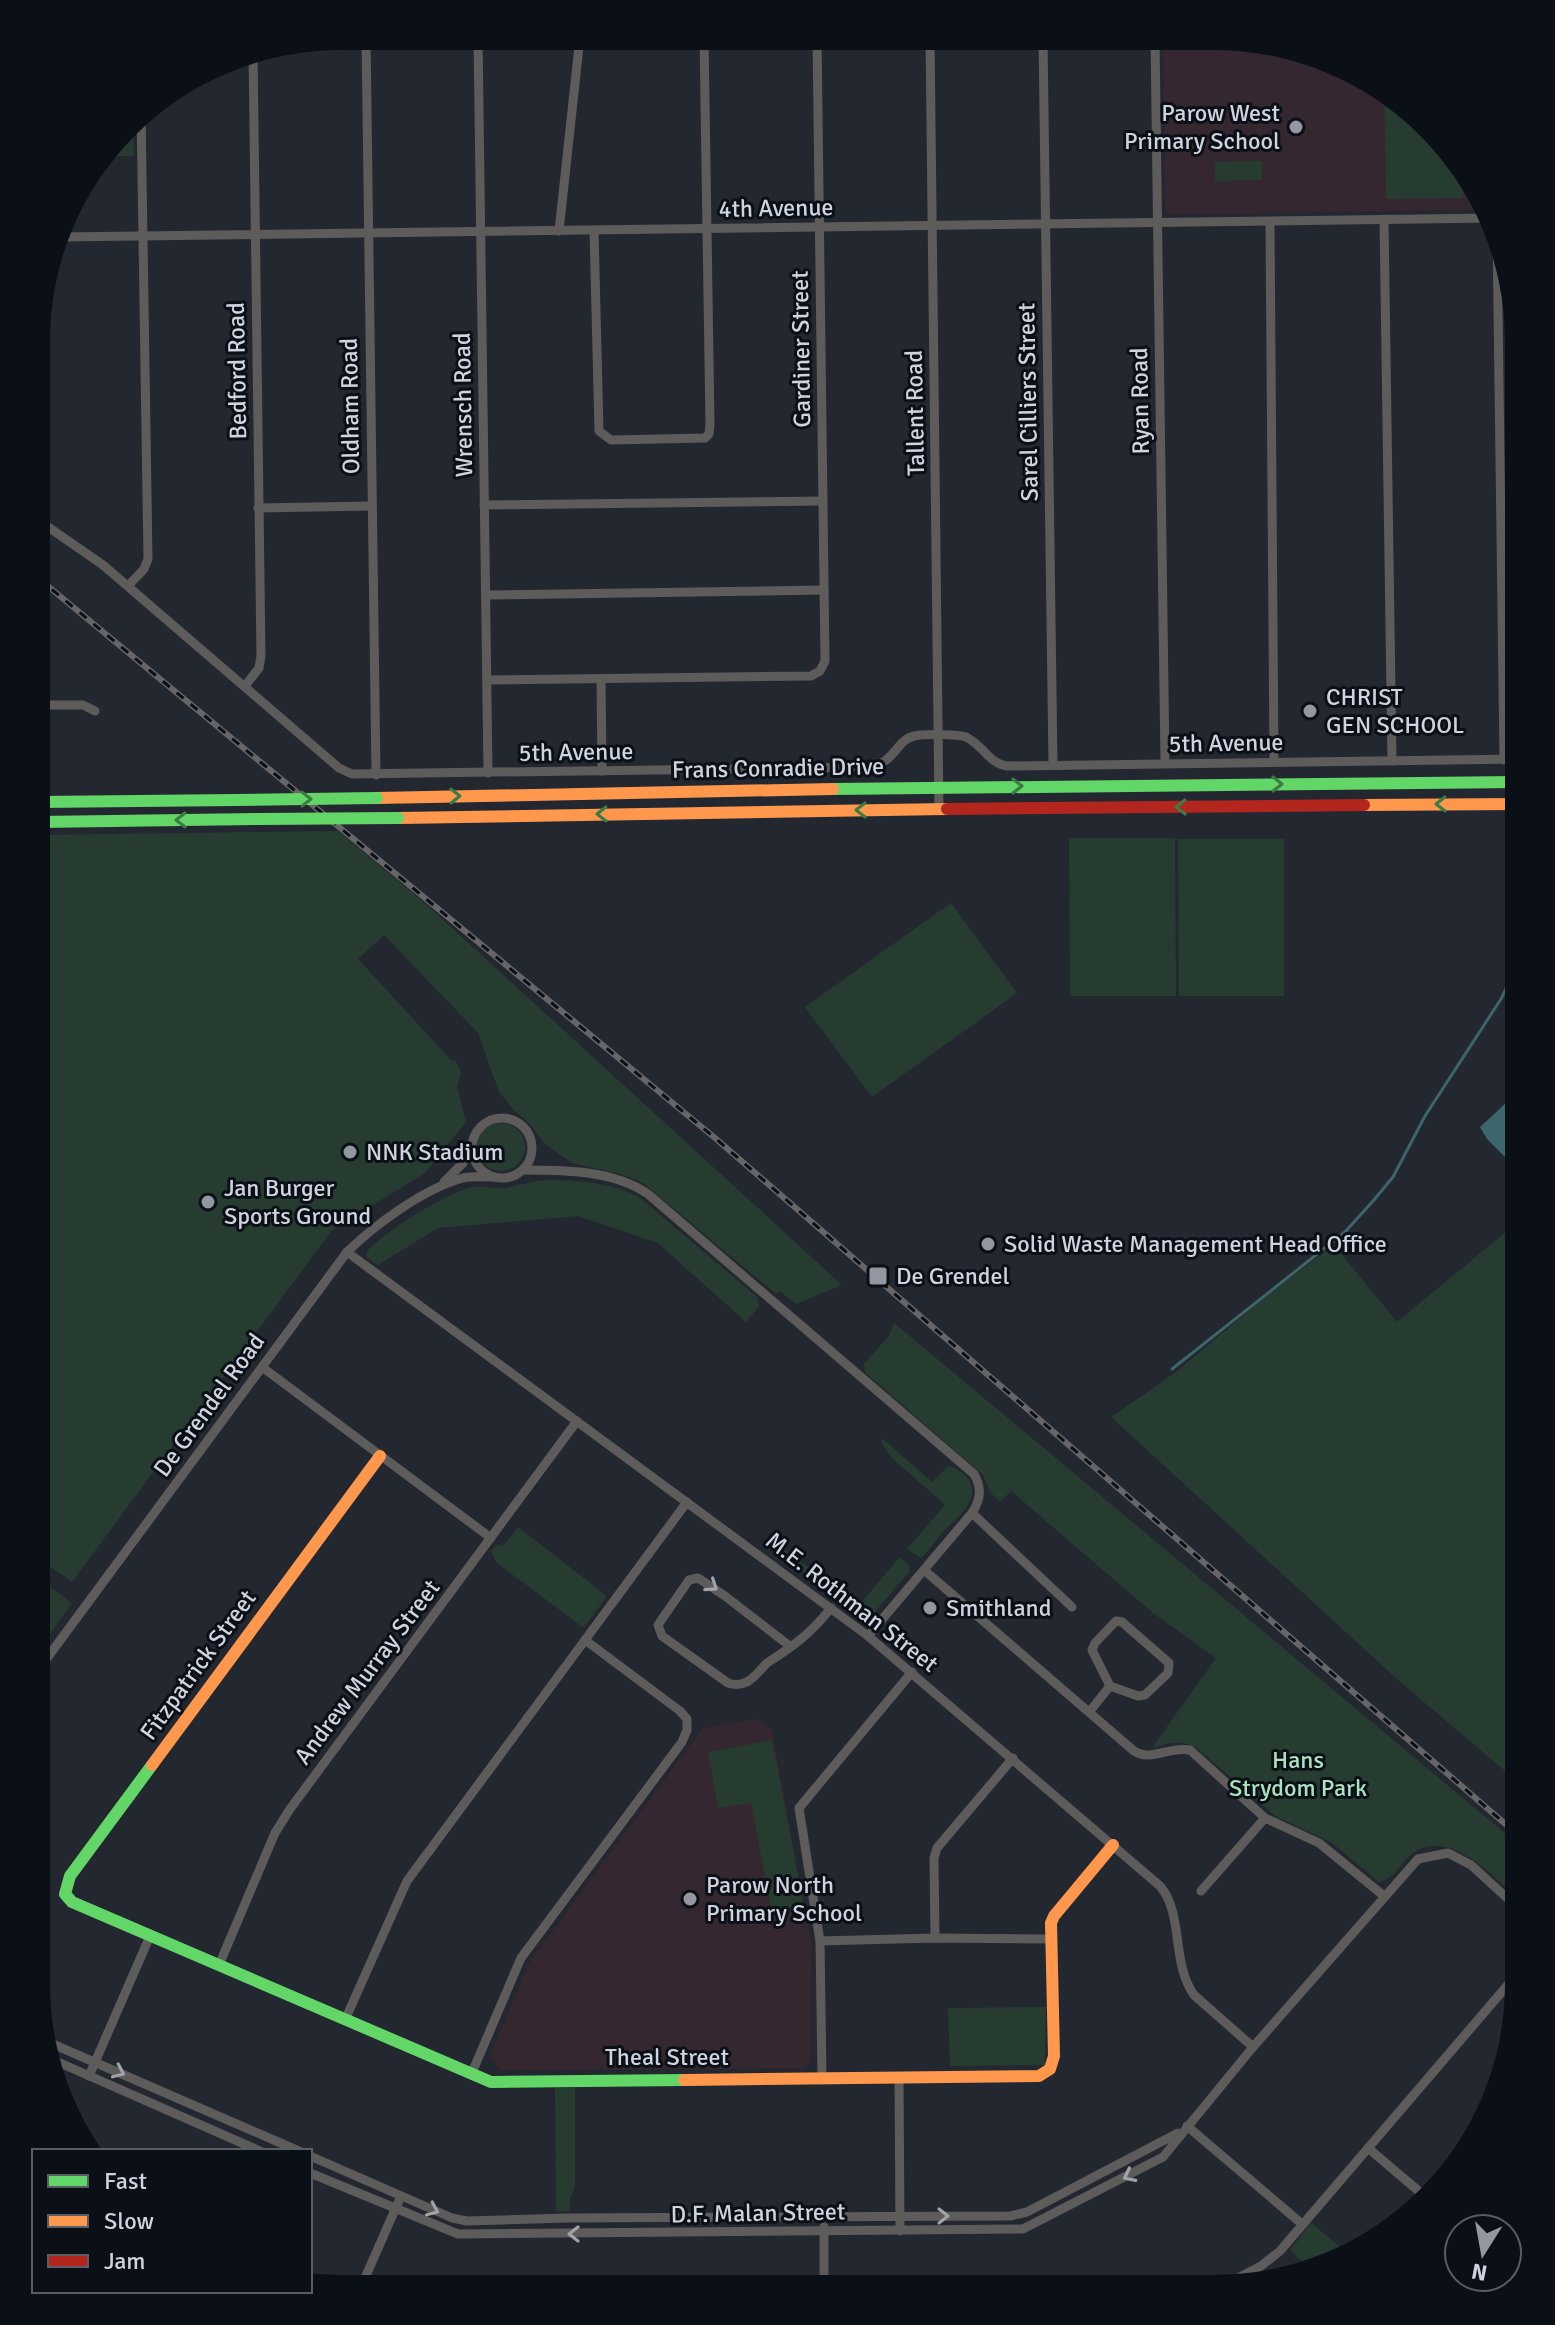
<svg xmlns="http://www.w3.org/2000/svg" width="1555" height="2325" font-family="Signika,sans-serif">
	<rect width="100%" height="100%" fill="#232730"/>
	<g fill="#35272f">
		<path d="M1163,38L1254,39L1330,59L1399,99L1456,155L1485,206L1481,210L1170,214L1165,210Z"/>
		<path d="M756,1719L772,1730L811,1942V2063L804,2068L500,2070L490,2056L529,1963L703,1728Z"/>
	</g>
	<g fill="#273c31">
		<path d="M1170,38L1254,39L1279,45L1170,47Z"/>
		<path d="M1384,90C1401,100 1456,148 1462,166C1465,175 1463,188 1463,198L1386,199Z"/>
		<path d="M133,120L134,156H103Z"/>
		<path d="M1262,161V180L1215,181V162Z"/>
		<path d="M338,831L428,906L842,1285L796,1304L780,1291L776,1294L643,1183L621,1174L572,1163L544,1143L530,1124L515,1111L499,1092L478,1033L384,935L358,959L451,1060L456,1061L461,1073L457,1086L466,1122L425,1173L332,1230L72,1582L37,1557L38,835Z"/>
		<path d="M1069,838H1175L1176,996H1070Z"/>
		<path d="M1178,839H1284V996H1179Z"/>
		<path d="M951,903L1017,993L872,1097L805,1007Z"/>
		<circle cx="501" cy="1147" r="24"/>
		<path d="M547,1180C577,1180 612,1183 639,1197L757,1297L759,1306L746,1322L658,1243L578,1216L438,1228L378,1265L367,1258L366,1253C382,1232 447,1193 472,1187C483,1185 493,1189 504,1188C518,1186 532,1181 547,1180Z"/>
		<path d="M1519,1221L1518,1782L1397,1679L1111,1417L1176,1372L1271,1292L1334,1245L1397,1322Z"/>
		<path d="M894,1323L1518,1844V1898C1492,1876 1449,1826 1412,1854C1401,1863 1393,1880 1379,1882L1331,1842L1275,1816L1197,1748C1181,1739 1169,1743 1152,1748L1216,1658L1153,1613L1011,1491L1000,1502L990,1492L983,1475L866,1373L864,1364L889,1336Z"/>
		<path d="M883,1439L932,1482L946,1468L950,1466C987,1482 971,1507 951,1524C940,1533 932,1548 921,1558L907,1549L945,1505L891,1457L881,1442Z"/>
		<path d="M518,1527L607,1596L584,1628L497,1563L491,1551L496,1546L504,1545Z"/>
		<path d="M776,1543L859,1605L900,1557L909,1565L910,1571L878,1608L872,1619L863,1621L849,1612V1606L772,1549Z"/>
		<path d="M37,1577L72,1603L37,1652Z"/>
		<path d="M772,1740L804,1907L772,1913L751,1803L718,1808L708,1752Z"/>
		<path d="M1046,2007L1045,2065L950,2066L948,2008Z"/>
		<path d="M555,2088H575V2186L570,2199V2211H556Z"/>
		<path d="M1311,2223L1314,2225L1349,2255L1331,2266L1308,2270L1304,2263L1290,2250Z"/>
	</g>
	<path fill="#3d656c" d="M1519,1091V1169H1517L1487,1139L1480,1127Z"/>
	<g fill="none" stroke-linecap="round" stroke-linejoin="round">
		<g stroke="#3d656c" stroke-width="3">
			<path d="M1507,833L1519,928"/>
			<path d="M1172,1369L1345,1232L1373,1201L1393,1177L1425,1116L1501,999L1519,962"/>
		</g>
		<g stroke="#5e5b5b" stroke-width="9">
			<path d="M366,36L376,775"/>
			<path d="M478,36L488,773"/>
			<path d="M930,38L939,810"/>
			<path d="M1043,38L1053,765"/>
			<path d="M1155,38L1165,763"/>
			<path d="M1384,219L1392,761"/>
			<path d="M1270,222L1274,762"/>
			<path d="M594,230L599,431L611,440L705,438L709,434L710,424L704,37"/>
			<path d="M559,231L580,37"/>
			<path d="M1497,233L1504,760"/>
			<path d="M60,237L1492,218"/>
			<path d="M484,505L823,501"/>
			<path d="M258,508L371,506"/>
			<path d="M38,520L103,565L339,768L352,774L868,767C895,764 896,740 914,736C923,734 958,734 966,737C983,745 988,763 1007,766L1519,759"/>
			<path d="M128,586L144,569L148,559L141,111"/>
			<path d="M486,595L824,590"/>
			<path d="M601,679L602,771"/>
			<path d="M487,680L811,676L820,671L825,661L817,37"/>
			<path d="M245,686L259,668L261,656L253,51"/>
			<path d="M38,705H83L95,711"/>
			<circle cx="502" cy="1148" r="30"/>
			<path d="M523,1170C564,1170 613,1170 648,1194L974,1474C982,1488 981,1499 972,1513L868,1636"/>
			<path d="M444,1182L463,1163L471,1148"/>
			<path d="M347,1252L868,1636L1160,1886C1184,1914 1171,1963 1194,1995L1253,2047"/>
			<path d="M262,1367L491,1538"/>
			<path d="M972,1513L1072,1607"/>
			<path d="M924,1570L1134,1751C1150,1762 1169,1746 1190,1750L1265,1818L1319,1843L1384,1896"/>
			<path d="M1116,1621L1122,1622L1169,1663L1168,1673L1145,1695L1138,1696L1110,1686L1092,1650L1095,1643Z"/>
			<path d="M791,1647L725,1596L698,1578L689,1580L658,1625L662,1636L728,1683C748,1689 755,1675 767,1663C795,1645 810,1634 831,1608"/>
			<path d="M36,1673L347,1252C376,1224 423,1189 463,1178C472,1176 484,1177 494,1177"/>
			<path d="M1090,1711L1110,1686"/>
			<path d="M1201,1891L1265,1818"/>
			<path d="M935,1938L934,1858L937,1848L1013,1758"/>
			<path d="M820,1941L935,1938L1052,1939"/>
			<path d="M219,1965L275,1833L290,1809L577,1421"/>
			<path d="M345,2020L407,1881L687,1502"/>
			<path d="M48,2042L299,2151"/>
			<path d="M51,2059L260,2151"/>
			<path d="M471,2075L521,1958L682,1742L687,1730V1719L680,1711L585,1640"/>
			<path d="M89,2076L150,1936"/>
			<path d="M822,2077L820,1941L799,1808L912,1672"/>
			<path d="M899,2077L900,2231"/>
			<path d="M1187,2126L1302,2224"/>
			<path d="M1368,2148L1428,2199"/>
			<path d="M310,2156L452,2218L467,2221L567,2218L1010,2216L1027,2212L1178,2133"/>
			<path d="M310,2173L458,2234L1023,2229L1163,2157L1253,2047L1418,1859L1448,1853L1471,1865L1518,1908"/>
			<path d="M824,2227V2288"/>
			<path d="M361,2287L401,2196"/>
			<path d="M1217,2289L1261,2266L1280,2251L1518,1973"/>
		</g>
		<g stroke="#63d668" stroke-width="12">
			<path d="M833,789L1519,782"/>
			<path d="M38,802L236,800"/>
			<path d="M38,822L259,819"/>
			<path d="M152,1765L70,1876L65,1894L72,1902L491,2082L684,2080"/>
		</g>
		<g stroke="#ff974d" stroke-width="12">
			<path d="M377,798L833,789"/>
			<path d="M1364,805L1519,804"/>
			<path d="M398,818L947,809"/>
			<path d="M152,1765L380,1456"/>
			<path d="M684,2080L1039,2076L1050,2069L1054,2056L1051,1923L1054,1916L1113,1845"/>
		</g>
		<path stroke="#b3261e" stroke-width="12" d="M947,809L1364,805"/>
		<defs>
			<path id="rail" d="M38,578L715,1138L1518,1835"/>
		</defs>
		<use href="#rail" stroke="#676568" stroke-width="6"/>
		<use href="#rail" stroke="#0b0f16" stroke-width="3" stroke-dasharray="9" stroke-linecap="butt"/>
		<g stroke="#63d668" stroke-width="12">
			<path d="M236,800L377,798"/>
			<path d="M259,819L398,818"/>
		</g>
	</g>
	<defs><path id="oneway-chevron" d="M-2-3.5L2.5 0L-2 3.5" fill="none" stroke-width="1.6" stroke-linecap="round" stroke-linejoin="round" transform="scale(2)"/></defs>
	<g stroke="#3b7c43">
		<use href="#oneway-chevron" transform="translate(1277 784) rotate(-1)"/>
		<use href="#oneway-chevron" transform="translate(1017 786) rotate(-1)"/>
		<use href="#oneway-chevron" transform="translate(455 796) rotate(-1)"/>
		<use href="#oneway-chevron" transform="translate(306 799) rotate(-1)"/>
		<use href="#oneway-chevron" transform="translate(1441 804) rotate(179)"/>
		<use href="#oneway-chevron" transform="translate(1181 807) rotate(179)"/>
		<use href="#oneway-chevron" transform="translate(861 810) rotate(180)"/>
		<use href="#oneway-chevron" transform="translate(602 814) rotate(179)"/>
		<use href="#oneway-chevron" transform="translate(181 820) rotate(179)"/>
	</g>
	<g stroke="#a1a3aa">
		<use href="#oneway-chevron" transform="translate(712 1586) rotate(34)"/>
		<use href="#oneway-chevron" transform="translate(119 2072) rotate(24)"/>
		<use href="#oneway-chevron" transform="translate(1129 2176) rotate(153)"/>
		<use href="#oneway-chevron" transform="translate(433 2210) rotate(24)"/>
		<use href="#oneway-chevron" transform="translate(943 2216)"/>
		<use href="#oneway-chevron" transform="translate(574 2234) rotate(180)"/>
	</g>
	<g fill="#9297a2" stroke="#0b0f16" stroke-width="3">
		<circle cx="1296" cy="127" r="8"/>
		<circle cx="1310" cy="711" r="8"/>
		<circle cx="350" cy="1152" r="8"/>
		<circle cx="208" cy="1202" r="8"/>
		<circle cx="988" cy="1244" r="8"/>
		<rect x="868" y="1266" width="20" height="20" rx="4"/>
		<circle cx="930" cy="1608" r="8"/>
		<circle cx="690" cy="1899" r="8"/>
	</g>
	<g text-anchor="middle" stroke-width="6" stroke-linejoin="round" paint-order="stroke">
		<g font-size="24" fill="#ced3df" stroke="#0b0f16" text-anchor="start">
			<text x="1280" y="121" text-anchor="end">Parow West<tspan x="1280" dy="28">Primary School</tspan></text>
			<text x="1326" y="705">CHRIST<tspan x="1326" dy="28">GEN SCHOOL</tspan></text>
			<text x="366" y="1160">NNK Stadium</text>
			<text x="224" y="1196">Jan Burger<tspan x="224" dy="28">Sports Ground</tspan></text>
			<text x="1004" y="1252">Solid Waste Management Head Office</text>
			<text x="896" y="1284">De Grendel</text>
			<text x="946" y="1616">Smithland</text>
			<text x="706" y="1893">Parow North<tspan x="706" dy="28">Primary School</tspan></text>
		</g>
		<g font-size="24" fill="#ced3df" stroke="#0b0f16">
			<text transform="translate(776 208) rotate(-1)" y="8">4th Avenue</text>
			<text transform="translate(801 349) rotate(-91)" y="8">Gardiner Street</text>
			<text transform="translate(237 371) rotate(-91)" y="8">Bedford Road</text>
			<text transform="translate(1140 401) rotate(-91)" y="8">Ryan Road</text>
			<text transform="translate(1028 402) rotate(-91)" y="8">Sarel Cilliers Street</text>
			<text transform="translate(463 405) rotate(-91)" y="8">Wrensch Road</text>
			<text transform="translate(350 406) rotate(-91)" y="8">Oldham Road</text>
			<text transform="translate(915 413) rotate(-91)" y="8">Tallent Road</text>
			<text transform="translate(1226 743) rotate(-1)" y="8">5th Avenue</text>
			<text transform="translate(576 752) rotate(-1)" y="8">5th Avenue</text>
			<text transform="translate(778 768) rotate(-1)" y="8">Frans Conradie Drive</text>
			<text transform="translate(209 1405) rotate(-54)" y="8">De Grendel Road</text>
			<text transform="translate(852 1602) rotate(38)" y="8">M.E. Rothman Street</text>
			<text transform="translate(198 1665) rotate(-54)" y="8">Fitzpatrick Street</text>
			<text transform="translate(367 1672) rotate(-53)" y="8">Andrew Murray Street</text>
			<text x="667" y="2065">Theal Street</text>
			<text transform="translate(758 2213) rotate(-1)" y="8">D.F. Malan Street</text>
		</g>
		<g font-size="24" fill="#aae3be" stroke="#0b0f16">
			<text x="1298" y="1768">Hans<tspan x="1298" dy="28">Strydom Park</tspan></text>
		</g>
	</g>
	<path d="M0 0H1555V2325H0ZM341 50H1214A291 291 0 0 1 1505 341V1984A291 291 0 0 1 1214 2275H341A291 291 0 0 1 50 1984V341A291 291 0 0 1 341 50Z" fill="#0b0f16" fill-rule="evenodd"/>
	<rect x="32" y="2149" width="280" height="144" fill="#0b0f16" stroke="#595d66" stroke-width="2"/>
	<rect x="48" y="2175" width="40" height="12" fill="#63d668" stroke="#595d66" stroke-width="2"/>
	<text x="104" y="2189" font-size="24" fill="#ced3df">Fast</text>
	<rect x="48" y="2215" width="40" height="12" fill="#ff974d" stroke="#595d66" stroke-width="2"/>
	<text x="104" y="2229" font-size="24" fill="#ced3df">Slow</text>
	<rect x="48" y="2255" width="40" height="12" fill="#b3261e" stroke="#595d66" stroke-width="2"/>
	<text x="104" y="2269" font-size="24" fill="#ced3df">Jam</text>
	<g transform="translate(1483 2253) rotate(191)"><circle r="38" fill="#0b0f16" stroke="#595d66" stroke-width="2"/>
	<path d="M0-6L14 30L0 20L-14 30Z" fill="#9297a2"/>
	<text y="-12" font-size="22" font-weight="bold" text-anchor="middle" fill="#ced3df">N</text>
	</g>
</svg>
